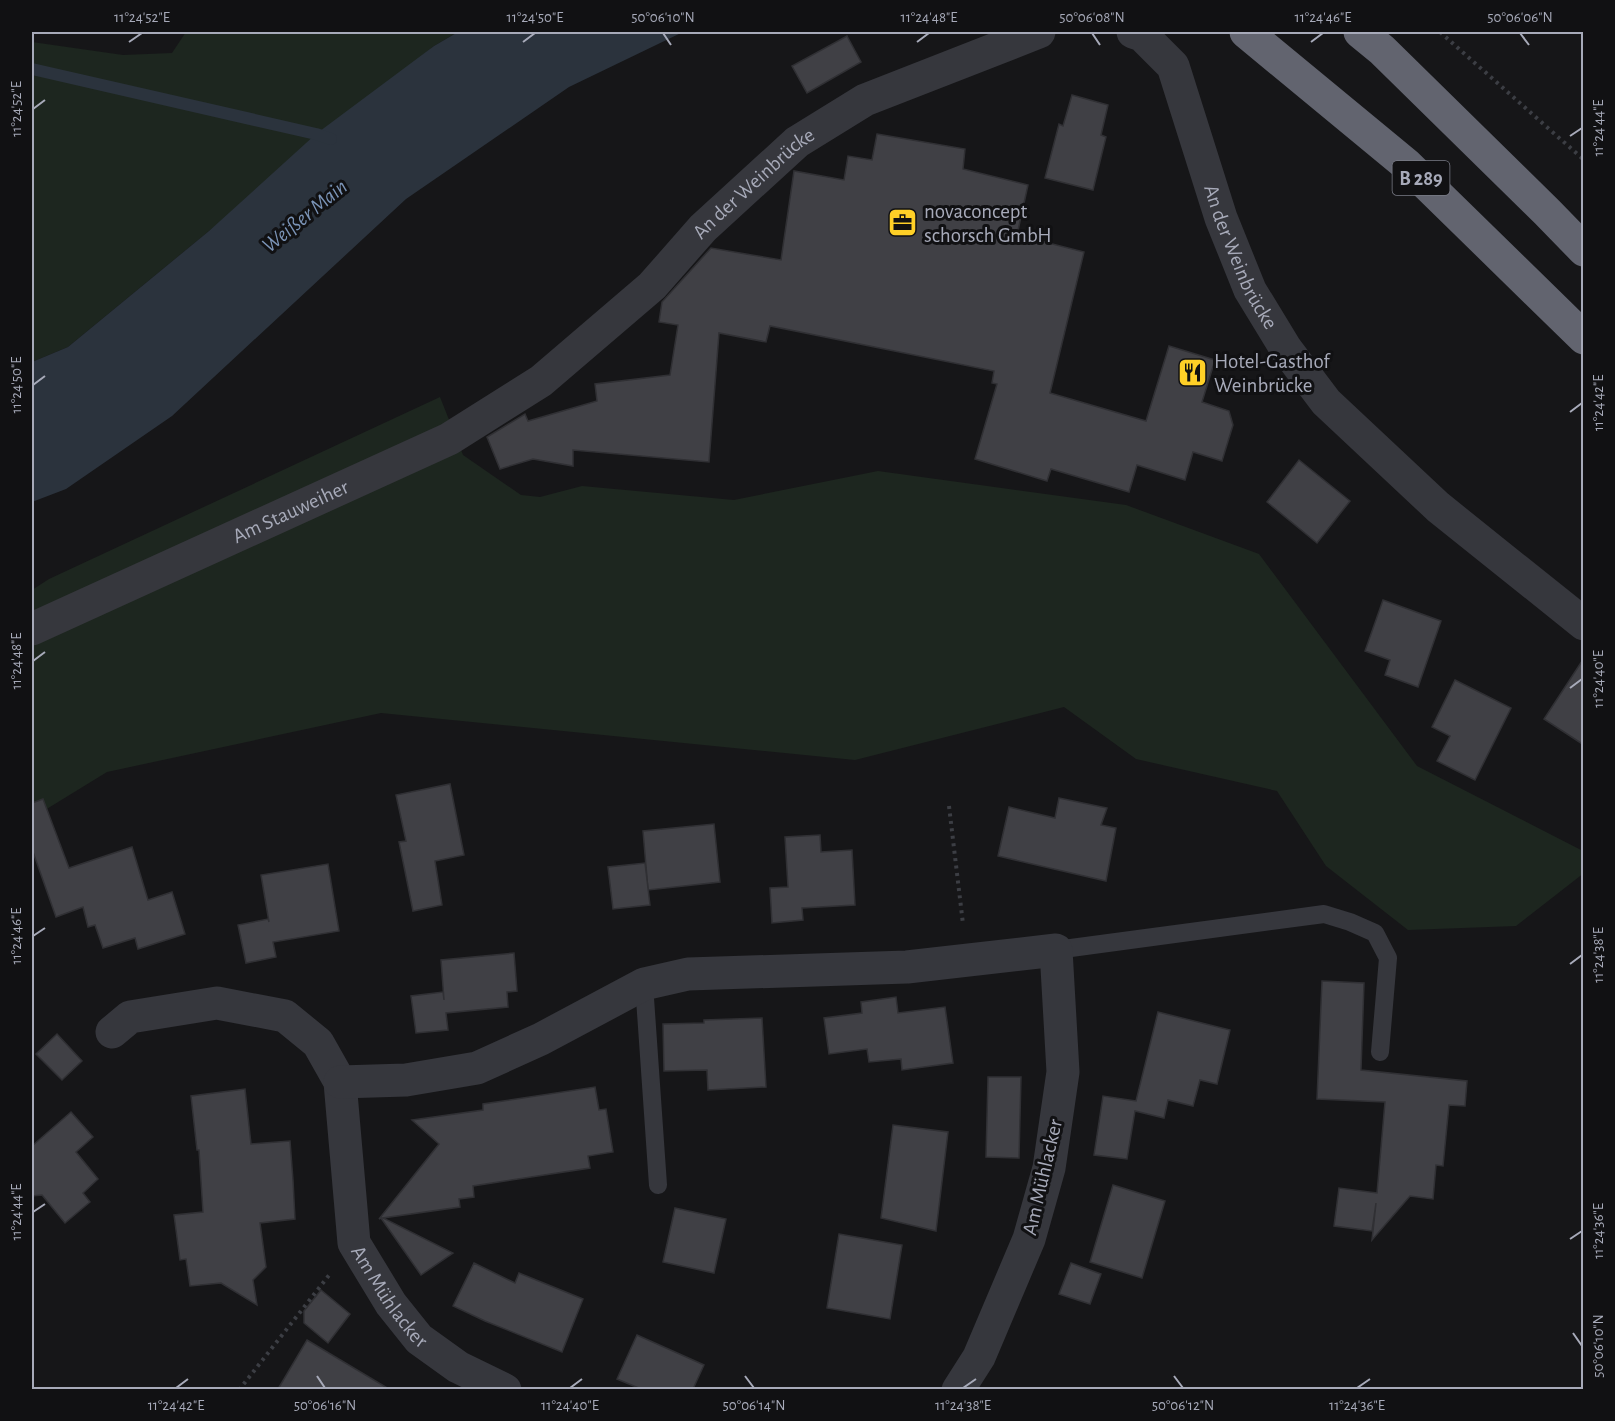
<svg xmlns="http://www.w3.org/2000/svg" width="1615" height="1421" font-family="'Alegreya Sans',sans-serif">
	<rect width="100%" height="100%" fill="#161618"/>
	<g fill="#1d261f">
		<path d="M186,32H458L434,46L68,347L32,362V42L123,55L172,53Z"/>
		<path d="M440,397L463,455L521,495L540,497L582,486L734,500L878,471L1126,505L1259,554L1417,766L1583,851L1584,873L1516,926L1408,930L1326,866L1277,791L1136,759L1064,707L855,760L381,713L107,772L32,818V590L49,579Z"/>
	</g>
	<path fill="#2b333d" d="M458,32H683L569,87L406,199L172,416L66,489L32,502V362L68,347L209,231L316,134L434,46Z"/>
	<g fill="none" stroke-linecap="round" stroke-linejoin="round">
		<path stroke="#2b333d" stroke-width="12" d="M32,69L316,134L331,139"/>
	</g>
	<g fill="#404045" stroke="#303034" stroke-width="1.5">
		<path d="M847,36L861,62L807,93L792,66Z"/>
		<path d="M1072,95L1108,105L1101,135L1106,137L1093,190L1045,178L1059,124L1063,126Z"/>
		<path d="M877,134L965,149L963,169L1028,185L1017,235L1084,252L1050,393L1146,421L1169,346L1215,360L1202,402L1229,411L1233,425L1222,461L1193,452L1185,480L1137,465L1129,492L1051,469L1047,481L975,459L997,384L992,383L994,371L770,326L766,342L719,333L709,462L573,450V466L533,459L500,469L487,437L525,414L528,421L597,401L595,384L670,375L678,325L659,322L662,302L711,248L781,260L794,171L844,180L848,156L872,160Z"/>
		<path d="M1299,460L1350,501L1317,543L1267,502Z"/>
		<path d="M1383,600L1441,621L1418,687L1385,675L1390,660L1365,651Z"/>
		<path d="M1584,658V745L1544,719Z"/>
		<path d="M1455,680L1511,708L1475,780L1437,761L1450,736L1432,727Z"/>
		<path d="M450,784L464,855L435,861L442,905L413,911L399,842L406,841L396,795Z"/>
		<path d="M1059,798L1107,808L1101,825L1116,828L1106,881L998,856L1009,807L1055,818Z"/>
		<path d="M43,799L69,868L132,847L148,900L172,892L185,934L138,949L135,938L103,948L95,925L88,927L83,907L56,917L32,849V803Z"/>
		<path d="M714,824L720,882L648,890L643,831Z"/>
		<path d="M820,835L821,852L852,850L855,905L802,908L803,920L772,923L770,888L788,887L785,837Z"/>
		<path d="M645,863L650,905L613,909L608,867Z"/>
		<path d="M328,864L339,931L273,942L276,957L246,963L238,925L268,919L269,922L261,875Z"/>
		<path d="M514,953L517,991L507,992L508,1007L446,1013L448,1030L416,1033L411,996L443,992L444,1000L441,960Z"/>
		<path d="M1322,981L1364,983L1361,1070L1467,1081L1465,1106L1449,1105L1443,1166L1436,1165L1433,1199L1410,1196L1372,1240L1376,1203L1372,1231L1334,1226L1339,1188L1377,1193L1385,1102L1317,1099Z"/>
		<path d="M896,997L898,1013L945,1007L953,1063L902,1070L901,1059L869,1062L867,1049L829,1054L824,1018L862,1013L861,1002Z"/>
		<path d="M1158,1012L1230,1030L1217,1084L1200,1080L1193,1106L1168,1100L1164,1118L1135,1111L1127,1159L1094,1155L1103,1096L1136,1101Z"/>
		<path d="M762,1018L766,1087L708,1090L707,1070L664,1071L663,1024L704,1023V1020Z"/>
		<path d="M57,1034L82,1061L62,1080L36,1054Z"/>
		<path d="M988,1077H1021L1019,1158L986,1157Z"/>
		<path d="M595,1087L599,1110L606,1109L613,1152L588,1156L590,1168L473,1186L474,1197L459,1199L460,1207L383,1218L453,1253L421,1275L381,1218L379,1219L439,1144L412,1120L483,1110V1104Z"/>
		<path d="M245,1089L251,1144L290,1141L293,1180L295,1219L260,1223L266,1267L253,1280L257,1305L221,1283L190,1286L186,1259L180,1260L174,1215L203,1212L199,1150H197L191,1096Z"/>
		<path d="M71,1112L93,1137L76,1152L98,1179L83,1193L90,1202L65,1223L42,1195L32,1196V1146Z"/>
		<path d="M893,1125L948,1132L936,1231L881,1218Z"/>
		<path d="M1113,1185L1165,1201L1142,1278L1090,1262Z"/>
		<path d="M675,1208L726,1219L714,1273L663,1262Z"/>
		<path d="M839,1234L902,1245L890,1319L827,1308Z"/>
		<path d="M474,1263L515,1283L519,1273L583,1299L562,1352L485,1321L453,1306Z"/>
		<path d="M1071,1263L1101,1274L1090,1304L1059,1294Z"/>
		<path d="M321,1290L350,1314L328,1343L304,1323V1311Z"/>
		<path d="M637,1335L704,1365L693,1389H641L617,1379Z"/>
		<path d="M307,1340L389,1389H278Z"/>
	</g>
	<g fill="none" stroke-linecap="round" stroke-linejoin="round">
		<g stroke="#3c3e44" stroke-width="4" stroke-dasharray="3 4.5" stroke-linecap="butt">
			<path d="M1440,32L1584,160"/>
			<path d="M949,806L963,924"/>
			<path d="M239,1390L330,1274"/>
		</g>
		<g stroke="#36373d" stroke-width="18">
			<path d="M1056,950L1324,914L1350,922L1375,933L1388,958L1380,1052"/>
			<path d="M644,984L658,1185"/>
		</g>
		<g stroke="#36373d" stroke-width="33">
			<path id="s1" d="M1133,32L1142,35L1173,66L1221,218L1250,290L1286,349L1326,402L1438,507L1584,624"/>
			<path id="s2" d="M32,629L449,439L541,381L652,286L703,228L797,142L865,100L1039,32"/>
			<path id="s3" d="M112,1032L130,1017L217,1003L285,1016L318,1043L340,1082L354,1243L391,1304L419,1339L458,1367L505,1390"/>
			<path d="M340,1082L406,1080L477,1068L541,1039L644,984L688,974L907,967L1056,950L1063,1072L1049,1168L1029,1239L979,1357L958,1390"/>
		</g>
		<g stroke="#62646f" stroke-width="33">
			<path d="M1246,32L1407,165L1584,338"/>
			<path d="M1360,32L1382,50L1547,212L1584,250"/>
		</g>
	</g>
	<path fill="none" stroke="#a7aab9" stroke-width="2" d="M663,33L671,45M1092,33L1100,45M1520,33L1529,45M129,42L142,33M523,42L535,33M917,42L929,33M1311,42L1323,33M33,109L45,100M1570,136L1582,128M33,385L45,376M1570,412L1582,403M33,661L45,652M1570,688L1582,679M33,936L45,928M1570,964L1582,955M33,1212L45,1204M1570,1239L1582,1231M1573,1333L1582,1346M317,1376L325,1388M745,1376L754,1388M1174,1376L1183,1388M176,1388L188,1379M570,1388L582,1379M963,1388L976,1379M1357,1388L1370,1379"/>
	<defs>
		<symbol id="office-square" viewBox="-11 -11 22 22"><rect x="-9" y="-9" width="18" height="18" rx="4" fill="#ffd027" stroke="#111113"/><path d="M-6-3h4V-5.5h4V-3h4V5H-6ZM-1-4.5V-3h2v-1.5ZM-6 0V1H6V0Z" fill="#111"/></symbol>
		<symbol id="restaurant-square" viewBox="-11 -11 22 22"><rect x="-9" y="-9" width="18" height="18" rx="4" fill="#ffd027" stroke="#111113"/><path d="M-5-6h1v4h1v-4h1v4h1v-4h1v5L-1.5 .5V6h-2V.5L-5-1ZM5-6V6H3V1.5H1.5Q1.5-4 5-6Z" fill="#111"/></symbol>
	</defs>
	<g fill-rule="evenodd">
		<use href="#office-square" x="886" y="206" width="33" height="33"/>
		<use href="#restaurant-square" x="1176" y="356" width="33" height="33"/>
	</g>
	<g text-anchor="middle" stroke-width="6" stroke-linejoin="round" paint-order="stroke">
		<rect fill="#111113" stroke="#7a7c87" stroke-width="1.5" x="1392.5" y="161" width="57" height="34" rx="4.5"/>
		<g font-size="20" font-weight="bold" fill="#a7aab9">
			<text x="1421" y="185">B 289</text>
		</g>
		<g font-size="21" fill="#a7aab9" stroke="#111113">
			<text dy="7" stroke="none"><textPath href="#s2" startOffset="858">An der Weinbrücke</textPath></text>
			<text dy="7" stroke="none"><textPath href="#s1" startOffset="256">An der Weinbrücke</textPath></text>
			<text dy="7" stroke="none"><textPath href="#s2" startOffset="284">Am Stauweiher</textPath></text>
			<text transform="translate(1042 1177) rotate(-77)" y="7">Am Mühlacker</text>
			<text dy="7" stroke="none"><textPath href="#s3" startOffset="494">Am Mühlacker</textPath></text>
		</g>
		<g font-size="21" fill="#a7aab9" stroke="#111113" text-anchor="start">
			<text x="924" y="218">novaconcept<tspan x="924" dy="24">schorsch GmbH</tspan></text>
			<text x="1214" y="368">Hotel-Gasthof<tspan x="1214" dy="24">Weinbrücke</tspan></text>
		</g>
		<g font-size="22" font-style="italic" fill="#7b94b7" stroke="#111113">
			<text transform="translate(304 215) rotate(-39)" y="8">Weißer Main</text>
		</g>
	</g>
	<rect width="1615" height="1421" fill="none" stroke="#111113" stroke-width="66"/>
	<rect x="33" y="33" width="1549" height="1355" fill="none" stroke="#a7aab9" stroke-width="2"/>
	<g font-size="15" text-anchor="middle" fill="#a7aab9">
		<text x="142" y="22">11°24'52"E</text>
		<text x="535" y="22">11°24'50"E</text>
		<text x="663" y="22">50°06'10"N</text>
		<text x="929" y="22">11°24'48"E</text>
		<text x="1092" y="22">50°06'08"N</text>
		<text x="1323" y="22">11°24'46"E</text>
		<text x="1520" y="22">50°06'06"N</text>
		<text transform="translate(16 109) rotate(-90)" y="5">11°24'52"E</text>
		<text transform="translate(1598 128) rotate(-90)" y="5">11°24'44"E</text>
		<text transform="translate(16 385) rotate(-90)" y="5">11°24'50"E</text>
		<text transform="translate(1598 403) rotate(-90)" y="5">11°24'42"E</text>
		<text transform="translate(16 661) rotate(-90)" y="5">11°24'48"E</text>
		<text transform="translate(1598 679) rotate(-90)" y="5">11°24'40"E</text>
		<text transform="translate(16 936) rotate(-90)" y="5">11°24'46"E</text>
		<text transform="translate(1598 955) rotate(-90)" y="5">11°24'38"E</text>
		<text transform="translate(16 1212) rotate(-90)" y="5">11°24'44"E</text>
		<text transform="translate(1598 1231) rotate(-90)" y="5">11°24'36"E</text>
		<text transform="translate(1598 1346) rotate(-90)" y="5">50°06'10"N</text>
		<text x="176" y="1410">11°24'42"E</text>
		<text x="325" y="1410">50°06'16"N</text>
		<text x="570" y="1410">11°24'40"E</text>
		<text x="754" y="1410">50°06'14"N</text>
		<text x="963" y="1410">11°24'38"E</text>
		<text x="1183" y="1410">50°06'12"N</text>
		<text x="1357" y="1410">11°24'36"E</text>
	</g>
</svg>
